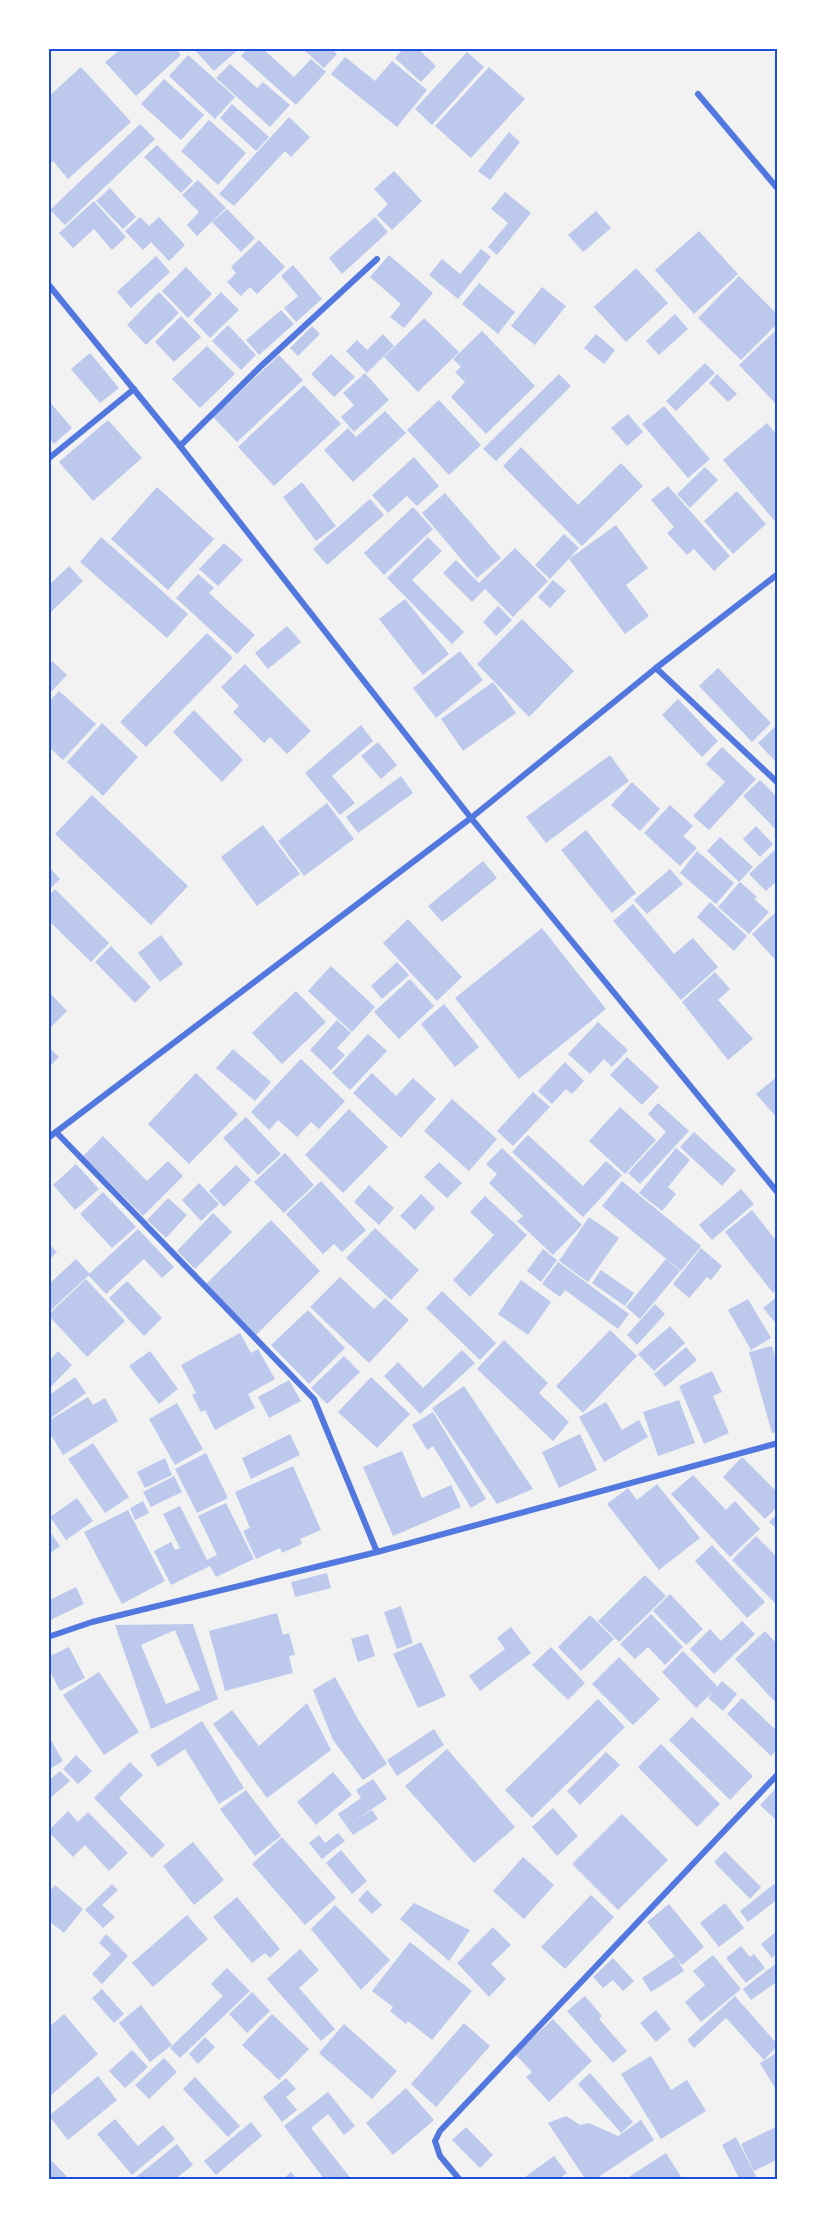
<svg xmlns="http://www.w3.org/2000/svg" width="826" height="2228" font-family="'Titillium Web',sans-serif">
	<rect width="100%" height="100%" fill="#f2f2f2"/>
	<g fill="#bdc9ec" fill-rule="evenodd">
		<path d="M122,48H175L181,55L136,96L105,62Z"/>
		<path d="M193,48H240L214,71Z"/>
		<path d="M248,48H262L294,77L311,59L326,72L296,105L241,56Z"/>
		<path d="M302,48H330L337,54L324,68Z"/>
		<path d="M404,48H417L436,66L421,82L395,58Z"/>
		<path d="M467,52L484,67L432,125L415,109Z"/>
		<path d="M188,55L235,97L215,119L169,76Z"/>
		<path d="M345,57L375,81L392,61L427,90L397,127L331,74Z"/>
		<path d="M230,64L257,88L263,82L290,105L270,127L216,78Z"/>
		<path d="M81,67L131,122L68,179L53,161L48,165V97Z"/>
		<path d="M489,67L525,99L471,158L435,126Z"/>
		<path d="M164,79L204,115L181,140L141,104Z"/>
		<path d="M232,104L269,137L256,151L220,118Z"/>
		<path d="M289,117L310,137L291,157L285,151L234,206L219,194Z"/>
		<path d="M209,120L246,153L218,185L181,151Z"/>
		<path d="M140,124L155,139L65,225L50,210Z"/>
		<path d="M509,132L520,142L490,180L478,171Z"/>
		<path d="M157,145L193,181L181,193L144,157Z"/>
		<path d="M394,171L422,201L392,230L377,215L388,204L374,189Z"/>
		<path d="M198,180L226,208L197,236L187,225L199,212L182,195Z"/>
		<path d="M110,188L136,217L123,229L96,201Z"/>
		<path d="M505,192L531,213L497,255L488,247L508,223L491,209Z"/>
		<path d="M94,201L126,237L112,250L94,229L73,248L59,233Z"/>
		<path d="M227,209L255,238L241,252L212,222Z"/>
		<path d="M596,211L611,228L583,252L568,235Z"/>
		<path d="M140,217L149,226L159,217L185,245L169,261L151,242L143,250L125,231Z"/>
		<path d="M375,217L388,232L342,274L329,258Z"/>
		<path d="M699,231L738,274L694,314L655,270Z"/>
		<path d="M259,240L285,267L257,294L250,287L241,296L227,282L236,273L231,267Z"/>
		<path d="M481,249L491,257L458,299L429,275L442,259L460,274Z"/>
		<path d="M389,255L433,293L404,328L390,317L401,304L370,277Z"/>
		<path d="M156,256L170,272L131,308L117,292Z"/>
		<path d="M293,265L322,299L296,322L284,308L298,296L281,276Z"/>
		<path d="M186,267L212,294L188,318L162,291Z"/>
		<path d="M636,268L668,303L626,342L594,307Z"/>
		<path d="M739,276L778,315V323L741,360L698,318Z"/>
		<path d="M479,283L515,312L498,334L462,304Z"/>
		<path d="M542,287L566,306L535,345L511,326Z"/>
		<path d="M159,292L179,313L146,345L127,325Z"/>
		<path d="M221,292L239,310L210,338L193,320Z"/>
		<path d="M281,310L294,324L259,355L246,340Z"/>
		<path d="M675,314L688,329L659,355L646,341Z"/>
		<path d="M181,316L201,337L174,362L155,342Z"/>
		<path d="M424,318L459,352L418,392L384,357Z"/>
		<path d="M228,325L256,355L241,370L212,341Z"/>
		<path d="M312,326L320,334L298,356L290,348Z"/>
		<path d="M778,328V402L776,404L739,365Z"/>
		<path d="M482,331L535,386L486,434L451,397L465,382L455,372L461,367L453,359Z"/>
		<path d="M383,334L394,346L367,373L346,351L357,340L367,350Z"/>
		<path d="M596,334L615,350L604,364L584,348Z"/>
		<path d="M207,346L235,374L200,408L172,379Z"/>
		<path d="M90,353L119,388L100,403L71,369Z"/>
		<path d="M331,354L355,377L334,397L311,374Z"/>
		<path d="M279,355L303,380L237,442L213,417Z"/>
		<path d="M705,363L715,373L676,411L666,401Z"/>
		<path d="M365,373L389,400L354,432L341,417L354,405L343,393Z"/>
		<path d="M559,374L571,386L496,461L483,449Z"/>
		<path d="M717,374L737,394L728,402L709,383Z"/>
		<path d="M304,385L341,424L274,486L238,447Z"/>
		<path d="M48,400L72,428L54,444L48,437Z"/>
		<path d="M439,400L481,445L449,475L407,430Z"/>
		<path d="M664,406L710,459L688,478L642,424Z"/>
		<path d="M385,411L406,433L353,482L324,450L348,428L356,437Z"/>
		<path d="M628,414L643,432L627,446L611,428Z"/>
		<path d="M108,420L142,458L93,501L59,462Z"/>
		<path d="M767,423L778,436V525L723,460Z"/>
		<path d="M521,447L578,505L621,463L643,486L582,546L503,466Z"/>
		<path d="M414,457L439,486L417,506L407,496L388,513L372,495Z"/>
		<path d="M705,467L718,480L690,508L677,494Z"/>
		<path d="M302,482L336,526L316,541L283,497Z"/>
		<path d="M668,486L730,556L714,571L694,549L687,555L667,533L674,527L651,500Z"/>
		<path d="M157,487L214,539L168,590L111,539Z"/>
		<path d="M737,491L766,524L733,554L704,521Z"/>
		<path d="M445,493L501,558L477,578L422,513Z"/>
		<path d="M370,499L384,515L327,565L313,549Z"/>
		<path d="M413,507L433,529L384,575L364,553Z"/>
		<path d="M616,525L648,568L626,585L649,616L625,634L569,559Z"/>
		<path d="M564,534L579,548L550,579L535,565Z"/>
		<path d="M101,537L188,614L167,638L80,562Z"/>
		<path d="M428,537L442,551L412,580L464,632L452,644L387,578Z"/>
		<path d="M224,543L243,560L218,586L199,569Z"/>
		<path d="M515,548L548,581L513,617L485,589L472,602L443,573L456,560L479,583Z"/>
		<path d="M69,566L83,581L48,615V586Z"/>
		<path d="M198,574L214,588L209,593L255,635L237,654L176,598Z"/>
		<path d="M553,580L566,591L550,608L538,597Z"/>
		<path d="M405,599L449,654L423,675L379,619Z"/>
		<path d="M498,606L512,620L496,636L483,622Z"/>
		<path d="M522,619L574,671L529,717L477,664Z"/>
		<path d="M287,626L301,642L268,669L255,653Z"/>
		<path d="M207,633L233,658L146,747L120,722Z"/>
		<path d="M460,651L483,680L436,718L413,688Z"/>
		<path d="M52,661L67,675L48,695V665Z"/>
		<path d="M245,664L311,731L287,754L270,737L264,743L233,712L239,706L221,687Z"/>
		<path d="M718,668L771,723L752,742L699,686Z"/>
		<path d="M493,682L516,713L463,751L441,719Z"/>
		<path d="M59,691L96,724L63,760L48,746V703Z"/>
		<path d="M678,699L718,741L702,757L662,715Z"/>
		<path d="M194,710L243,760L222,782L173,732Z"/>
		<path d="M102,723L138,757L103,796L67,762Z"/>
		<path d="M778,724V764L758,743Z"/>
		<path d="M361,725L373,741L332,776L355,803L340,815L305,773Z"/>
		<path d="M378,742L397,765L381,779L361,756Z"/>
		<path d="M722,747L756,779L709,830L693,816L725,782L706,764Z"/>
		<path d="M610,755L629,781L546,843L526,817Z"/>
		<path d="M401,776L413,793L358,833L346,817Z"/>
		<path d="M760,780L778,798V832L743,796Z"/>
		<path d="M632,782L660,809L640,831L611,805Z"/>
		<path d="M92,795L188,886L151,925L55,834Z"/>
		<path d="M327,803L354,839L304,876L278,841Z"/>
		<path d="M670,805L693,826L683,836L697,848L680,866L644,833Z"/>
		<path d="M263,825L300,874L257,906L221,857Z"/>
		<path d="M756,826L773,844L760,857L743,839Z"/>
		<path d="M586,830L636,893L612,913L561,850Z"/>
		<path d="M720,837L753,867L739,882L707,851Z"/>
		<path d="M778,847V880L766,891L749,874Z"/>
		<path d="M697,851L734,883L716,904L680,873Z"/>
		<path d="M483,861L497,878L442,922L428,906Z"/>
		<path d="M48,866L60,879L48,891Z"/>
		<path d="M670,869L683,884L647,914L634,900Z"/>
		<path d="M740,882L757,897L754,899L769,912L749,934L718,907Z"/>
		<path d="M55,889L109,943L91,962L48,920V896Z"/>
		<path d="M710,902L747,936L734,951L697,917Z"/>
		<path d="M633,904L674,954L693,938L718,967L681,1000L613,921Z"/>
		<path d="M778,910V963L752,934Z"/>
		<path d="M408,919L462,977L437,1001L383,943Z"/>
		<path d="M542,928L606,1009L519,1079L455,998Z"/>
		<path d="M161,935L183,964L160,982L138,953Z"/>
		<path d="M111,946L151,987L135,1003L95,962Z"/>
		<path d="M397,962L409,975L382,999L371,986Z"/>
		<path d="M331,966L375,1007L352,1032L308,991Z"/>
		<path d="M715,972L730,989L718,1000L753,1039L728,1060L682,1002Z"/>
		<path d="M410,979L434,1006L399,1039L374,1012Z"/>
		<path d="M48,991L67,1011L48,1030Z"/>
		<path d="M296,991L326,1022L282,1064L252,1033Z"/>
		<path d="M444,1004L479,1047L455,1067L421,1024Z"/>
		<path d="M337,1020L351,1033L337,1048L345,1055L331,1070L310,1050Z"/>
		<path d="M598,1022L628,1050L612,1067L604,1059L590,1074L568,1054Z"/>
		<path d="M368,1034L387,1051L350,1090L332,1073Z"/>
		<path d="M48,1046L59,1057L48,1068Z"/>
		<path d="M233,1049L271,1082L255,1101L216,1068Z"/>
		<path d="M627,1057L659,1087L642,1105L610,1075Z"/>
		<path d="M301,1059L345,1101L319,1129L311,1122L297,1137L278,1120L269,1130L251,1112Z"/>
		<path d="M565,1062L584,1081L572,1094L566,1089L552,1104L538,1091Z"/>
		<path d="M196,1073L238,1114L189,1164L148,1124Z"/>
		<path d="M372,1073L396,1096L413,1078L436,1099L401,1138L353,1093Z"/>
		<path d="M778,1076V1119L756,1094Z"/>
		<path d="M533,1092L550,1107L513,1146L497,1131Z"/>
		<path d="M452,1099L497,1139L469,1171L424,1131Z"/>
		<path d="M658,1103L689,1131L640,1184L628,1173L666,1132L648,1114Z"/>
		<path d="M620,1107L656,1140L625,1174L589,1141Z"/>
		<path d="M349,1109L388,1147L343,1193L305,1155Z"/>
		<path d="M246,1117L281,1154L258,1175L223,1138Z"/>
		<path d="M694,1132L736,1170L722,1186L680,1147Z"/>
		<path d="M528,1135L583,1186L606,1161L622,1175L583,1217L512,1152Z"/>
		<path d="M103,1136L147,1181L168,1161L183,1176L143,1216L83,1156Z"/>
		<path d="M502,1148L582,1225L553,1255L517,1221L523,1216L489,1183L497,1174L486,1164Z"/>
		<path d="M676,1148L690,1160L668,1187L676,1194L662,1211L639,1193Z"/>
		<path d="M285,1153L314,1185L284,1213L254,1182Z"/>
		<path d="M439,1162L462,1183L447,1198L424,1177Z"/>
		<path d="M76,1164L99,1189L75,1210L53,1185Z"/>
		<path d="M236,1165L251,1180L224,1207L209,1191Z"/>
		<path d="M321,1181L366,1230L342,1252L334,1244L323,1254L286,1214Z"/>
		<path d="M622,1181L701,1246L681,1271L602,1206Z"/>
		<path d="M199,1183L219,1204L201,1221L182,1200Z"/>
		<path d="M369,1185L394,1208L379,1225L354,1202Z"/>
		<path d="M741,1189L754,1204L712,1240L699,1225Z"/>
		<path d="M103,1192L136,1227L112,1248L80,1214Z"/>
		<path d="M421,1194L435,1208L415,1230L400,1216Z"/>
		<path d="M485,1196L527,1235L470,1297L453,1280L494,1235L470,1212Z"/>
		<path d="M168,1198L187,1215L166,1238L147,1220Z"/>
		<path d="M752,1210L778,1243V1289L773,1293L725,1232Z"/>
		<path d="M213,1213L232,1232L195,1269L177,1251Z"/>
		<path d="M589,1217L619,1238L588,1282L559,1261Z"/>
		<path d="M271,1220L320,1271L255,1336L205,1285Z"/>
		<path d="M375,1228L419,1270L391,1300L346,1258Z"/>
		<path d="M138,1229L174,1267L162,1278L144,1259L106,1294L88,1275Z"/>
		<path d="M48,1243L57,1252L48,1261Z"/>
		<path d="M701,1248L722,1266L711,1280L707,1277L689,1298L673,1284Z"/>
		<path d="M543,1249L557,1260L541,1282L527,1271Z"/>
		<path d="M76,1259L90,1274L48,1313V1285Z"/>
		<path d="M666,1259L680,1271L640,1319L626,1307Z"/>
		<path d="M558,1262L629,1314L618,1329L565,1290L560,1297L542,1284Z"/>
		<path d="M601,1270L634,1293L625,1306L592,1283Z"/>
		<path d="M340,1277L374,1309L385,1298L409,1320L369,1363L310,1307Z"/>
		<path d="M86,1279L125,1321L87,1357L48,1315Z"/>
		<path d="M521,1280L551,1302L528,1335L498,1314Z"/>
		<path d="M127,1281L162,1318L144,1336L109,1298Z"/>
		<path d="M442,1291L496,1343L480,1360L426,1308Z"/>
		<path d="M778,1296V1326L763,1308Z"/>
		<path d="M748,1299L771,1338L751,1350L728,1310Z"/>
		<path d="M655,1304L665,1314L637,1345L627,1335Z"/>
		<path d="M308,1310L345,1348L309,1384L271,1345Z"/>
		<path d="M670,1326L685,1343L654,1371L638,1354Z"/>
		<path d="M610,1330L637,1356L583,1413L556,1386Z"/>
		<path d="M240,1333L251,1353L258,1349L275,1379L248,1394L255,1408L215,1430L205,1410L201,1412L192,1395L196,1393L181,1365Z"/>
		<path d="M504,1340L548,1383L539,1393L569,1422L553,1441L477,1369Z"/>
		<path d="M772,1346L778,1368V1432L772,1433L749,1352Z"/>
		<path d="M686,1347L697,1360L665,1387L654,1374Z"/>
		<path d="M462,1350L475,1363L420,1414L384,1376L398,1362L423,1388Z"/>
		<path d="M58,1351L72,1365L48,1390V1362Z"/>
		<path d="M150,1351L178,1389L159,1404L129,1366Z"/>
		<path d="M344,1356L360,1372L327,1404L311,1388Z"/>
		<path d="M712,1371L722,1392L713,1396L729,1433L704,1444L679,1386Z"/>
		<path d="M75,1377L86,1393L48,1420V1396Z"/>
		<path d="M371,1377L410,1414L377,1448L338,1412Z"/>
		<path d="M289,1380L301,1401L269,1418L258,1397Z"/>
		<path d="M464,1386L533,1489L497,1504L432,1408Z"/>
		<path d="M88,1397L93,1405L105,1398L118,1421L63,1455L48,1430V1421Z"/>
		<path d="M679,1400L695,1443L658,1456L643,1412Z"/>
		<path d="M606,1402L622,1430L639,1420L648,1437L604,1462L579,1417Z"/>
		<path d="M177,1403L203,1449L175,1465L149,1419Z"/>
		<path d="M433,1412L486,1499L471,1508L433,1446L427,1450L412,1425Z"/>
		<path d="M290,1434L300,1455L251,1479L242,1458Z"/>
		<path d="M580,1434L597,1470L559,1488L542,1452Z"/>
		<path d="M93,1443L129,1497L105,1513L68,1459Z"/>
		<path d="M402,1451L422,1498L451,1485L461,1507L393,1536L363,1467Z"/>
		<path d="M206,1453L228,1498L197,1513L175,1469Z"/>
		<path d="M742,1457L778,1493V1506L765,1519L723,1477Z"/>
		<path d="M165,1458L172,1475L145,1488L137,1472Z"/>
		<path d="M293,1466L321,1530L300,1539L302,1544L282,1553L280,1548L256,1559L243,1531L250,1528L235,1492Z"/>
		<path d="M693,1475L726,1510L735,1501L760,1529L730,1557L671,1494Z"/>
		<path d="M174,1476L182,1492L151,1507L143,1492Z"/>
		<path d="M657,1484L700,1538L659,1570L607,1504L628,1488L637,1500Z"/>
		<path d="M77,1498L93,1521L66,1540L50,1517Z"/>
		<path d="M143,1501L149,1513L135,1520L130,1508Z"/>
		<path d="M226,1503L254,1559L216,1577L210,1566L171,1585L154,1551L171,1542L175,1550L180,1548L163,1514L180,1506L207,1560L217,1555L198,1516Z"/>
		<path d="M128,1510L165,1581L122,1604L84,1532Z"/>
		<path d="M778,1513V1530L769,1522Z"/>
		<path d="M48,1529L60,1546L48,1555Z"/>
		<path d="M756,1536L778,1558V1606L732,1560Z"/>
		<path d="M712,1545L765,1602L747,1618L695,1561Z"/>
		<path d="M327,1573L331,1588L295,1597L291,1582Z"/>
		<path d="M645,1575L666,1596L619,1642L598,1621Z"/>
		<path d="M76,1587L84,1604L48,1621V1601Z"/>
		<path d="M670,1594L703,1629L686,1645L653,1611Z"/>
		<path d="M401,1606L413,1643L397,1649L384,1612Z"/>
		<path d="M277,1613L283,1635L289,1633L295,1655L289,1656L293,1673L225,1691L209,1631Z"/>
		<path d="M651,1614L683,1647L665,1665L648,1647L635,1659L620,1644Z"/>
		<path d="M590,1615L614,1639L581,1671L558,1647Z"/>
		<path d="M742,1621L755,1634L714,1674L690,1649L710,1629L721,1641Z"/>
		<path d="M193,1624L218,1699L151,1729L115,1625ZM175,1630L200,1690L166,1704L141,1645Z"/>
		<path d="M511,1627L531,1653L480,1691L469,1676L505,1649L497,1638Z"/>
		<path d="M765,1631L778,1645V1705L735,1659Z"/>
		<path d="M368,1634L375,1656L358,1662L351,1639Z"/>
		<path d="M421,1642L446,1696L418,1708L393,1654Z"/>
		<path d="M69,1647L85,1678L60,1691L48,1667V1657Z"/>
		<path d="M551,1647L585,1683L568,1700L532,1665Z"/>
		<path d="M683,1651L718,1687L696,1708L662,1672Z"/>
		<path d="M619,1657L660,1699L633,1725L592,1684Z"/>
		<path d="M99,1672L139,1732L104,1755L63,1695Z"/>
		<path d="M335,1677L359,1721L387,1764L363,1780L333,1740L313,1690Z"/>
		<path d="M722,1681L737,1694L723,1711L708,1698Z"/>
		<path d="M742,1698L778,1732V1748L771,1756L727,1714Z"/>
		<path d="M598,1699L625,1727L532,1818L505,1790Z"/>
		<path d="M307,1703L331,1750L267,1798L213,1724L232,1710L259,1746Z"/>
		<path d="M692,1717L753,1776L730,1800L669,1740Z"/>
		<path d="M202,1721L244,1788L219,1804L185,1749L158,1767L150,1755Z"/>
		<path d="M434,1729L444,1745L397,1776L387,1760Z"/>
		<path d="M48,1735L63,1761L48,1770Z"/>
		<path d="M661,1744L720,1804L697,1827L638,1767Z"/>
		<path d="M447,1749L515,1827L474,1863L405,1786Z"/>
		<path d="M606,1752L620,1765L580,1805L567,1791Z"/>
		<path d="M76,1755L92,1771L78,1784L63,1769Z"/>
		<path d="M130,1762L143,1775L119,1798L165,1845L152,1858L94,1798Z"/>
		<path d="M60,1771L70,1781L48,1800V1781Z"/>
		<path d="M333,1772L352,1795L316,1825L297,1802Z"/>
		<path d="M373,1779L387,1799L352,1822L372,1810L378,1819L353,1835L338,1814L361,1798L356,1790Z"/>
		<path d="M778,1786V1822L760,1805Z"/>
		<path d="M246,1790L281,1836L255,1856L220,1809Z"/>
		<path d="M553,1808L578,1836L557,1856L532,1827Z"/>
		<path d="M68,1811L78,1822L88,1812L128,1853L109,1871L85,1845L73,1857L48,1831Z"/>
		<path d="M622,1814L668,1860L618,1910L572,1864Z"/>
		<path d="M338,1833L345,1841L322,1859L309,1843L319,1835L325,1843Z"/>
		<path d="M282,1837L336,1898L305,1925L252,1864Z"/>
		<path d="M193,1842L224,1880L194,1905L163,1866Z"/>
		<path d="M341,1850L367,1881L352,1894L326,1863Z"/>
		<path d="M725,1851L761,1887L750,1899L714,1862Z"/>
		<path d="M523,1857L554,1885L524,1919L493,1891Z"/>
		<path d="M112,1884L118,1890L102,1905L115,1917L103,1928L85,1910Z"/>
		<path d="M774,1884L778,1888V1899L748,1922L740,1911Z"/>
		<path d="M55,1885L83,1909L64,1933L48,1920V1893Z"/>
		<path d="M367,1890L382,1905L372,1914L358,1900Z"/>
		<path d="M591,1895L614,1917L565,1969L541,1947Z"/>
		<path d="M237,1897L280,1949L270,1958L265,1953L252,1963L213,1917Z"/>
		<path d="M414,1903L470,1930L449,1961L400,1919Z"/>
		<path d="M725,1903L744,1928L719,1947L700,1923Z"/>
		<path d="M669,1904L704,1947L682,1965L647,1922Z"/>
		<path d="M335,1905L390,1960L361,1990L311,1929Z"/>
		<path d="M187,1915L208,1939L153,1987L132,1963Z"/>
		<path d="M493,1927L511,1945L491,1964L506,1979L489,1997L457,1963Z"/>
		<path d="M778,1930V1953L772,1958L761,1944Z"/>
		<path d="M106,1934L128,1956L102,1984L92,1974L111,1954L99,1943Z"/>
		<path d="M410,1942L472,1991L432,2040L408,2021L406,2024L390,2011L393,2007L372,1991Z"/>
		<path d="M741,1946L750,1957L754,1954L765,1968L746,1983L726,1958Z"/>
		<path d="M300,1949L319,1970L299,1988L335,2029L321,2041L267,1979Z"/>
		<path d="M713,1955L741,1989L701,2022L685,2002L705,1985L693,1971Z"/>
		<path d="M675,1956L684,1971L651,1992L642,1978Z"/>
		<path d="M613,1958L634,1981L623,1991L613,1980L603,1988L593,1977Z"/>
		<path d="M778,1962V1981L751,2000L743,1989Z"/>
		<path d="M227,1968L250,1991L180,2058L170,2048L223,1996L211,1984Z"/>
		<path d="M102,1989L124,2014L114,2023L92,1998Z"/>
		<path d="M252,1992L270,2011L247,2033L229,2014Z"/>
		<path d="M585,1996L602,2016L599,2019L627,2051L613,2063L567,2011Z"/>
		<path d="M735,1996L778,2045L764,2060L726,2018L694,2048L687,2040Z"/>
		<path d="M141,2005L172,2045L150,2062L119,2023Z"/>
		<path d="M656,2010L671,2029L656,2042L640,2023Z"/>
		<path d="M64,2014L98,2054L48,2098V2028Z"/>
		<path d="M272,2014L309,2049L279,2080L242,2045Z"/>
		<path d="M553,2019L592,2061L549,2102L526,2077L532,2072L515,2054Z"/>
		<path d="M464,2023L490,2046L436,2107L411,2084Z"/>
		<path d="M344,2024L397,2071L372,2099L319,2053Z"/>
		<path d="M205,2037L215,2047L198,2064L189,2054Z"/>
		<path d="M132,2050L148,2067L125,2088L109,2071Z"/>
		<path d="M778,2052V2093L760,2063Z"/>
		<path d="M651,2056L671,2090L687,2080L706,2111L661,2139L621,2074Z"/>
		<path d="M164,2058L177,2072L149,2099L135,2085Z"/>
		<path d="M590,2073L633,2122L621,2133L578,2084Z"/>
		<path d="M98,2076L117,2100L68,2140L49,2116Z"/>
		<path d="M195,2077L240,2126L228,2137L183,2089Z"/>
		<path d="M286,2078L296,2089L286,2097L297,2110L282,2122L263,2097Z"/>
		<path d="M406,2088L434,2120L393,2155L366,2123Z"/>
		<path d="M328,2092L355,2126L344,2135L328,2114L311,2128L352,2180H325L284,2126Z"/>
		<path d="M566,2116L580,2125L589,2123L618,2136L641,2120L654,2140L594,2180H586L548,2123Z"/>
		<path d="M115,2119L138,2146L163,2125L175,2139L132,2175L97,2134Z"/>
		<path d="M251,2122L262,2136L216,2175L204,2161Z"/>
		<path d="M778,2126V2159L754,2171L741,2144Z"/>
		<path d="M466,2127L493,2155L480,2168L452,2140Z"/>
		<path d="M736,2137L756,2176L748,2180H740L722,2145Z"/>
		<path d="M177,2144L193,2165L174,2180H137L135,2178Z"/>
		<path d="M666,2153L683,2180H624Z"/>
		<path d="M554,2156L567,2173L557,2180H521Z"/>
		<path d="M52,2161L70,2180H48V2166Z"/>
		<path d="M291,2172L298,2180H282Z"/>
	</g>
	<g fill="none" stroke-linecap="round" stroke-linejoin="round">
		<g stroke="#5277de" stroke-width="6">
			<path d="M698,94L778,189"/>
			<path d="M48,284L180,446L471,818L778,1193"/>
			<path d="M180,446L260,367L377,259"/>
			<path d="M48,459L134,389"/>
			<path d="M656,668L778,783"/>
			<path d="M56,1132L314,1399L377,1552"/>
			<path d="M48,1138L471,818L656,668L778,574"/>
			<path d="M48,1637L92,1622L377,1552L778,1443"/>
			<path d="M460,2180L440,2156L435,2141L440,2131L778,1774"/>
		</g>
	</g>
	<rect width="826" height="2228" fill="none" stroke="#ffffff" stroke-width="99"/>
	<rect x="50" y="50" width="726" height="2128" fill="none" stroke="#1d4ed8" stroke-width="2"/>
</svg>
